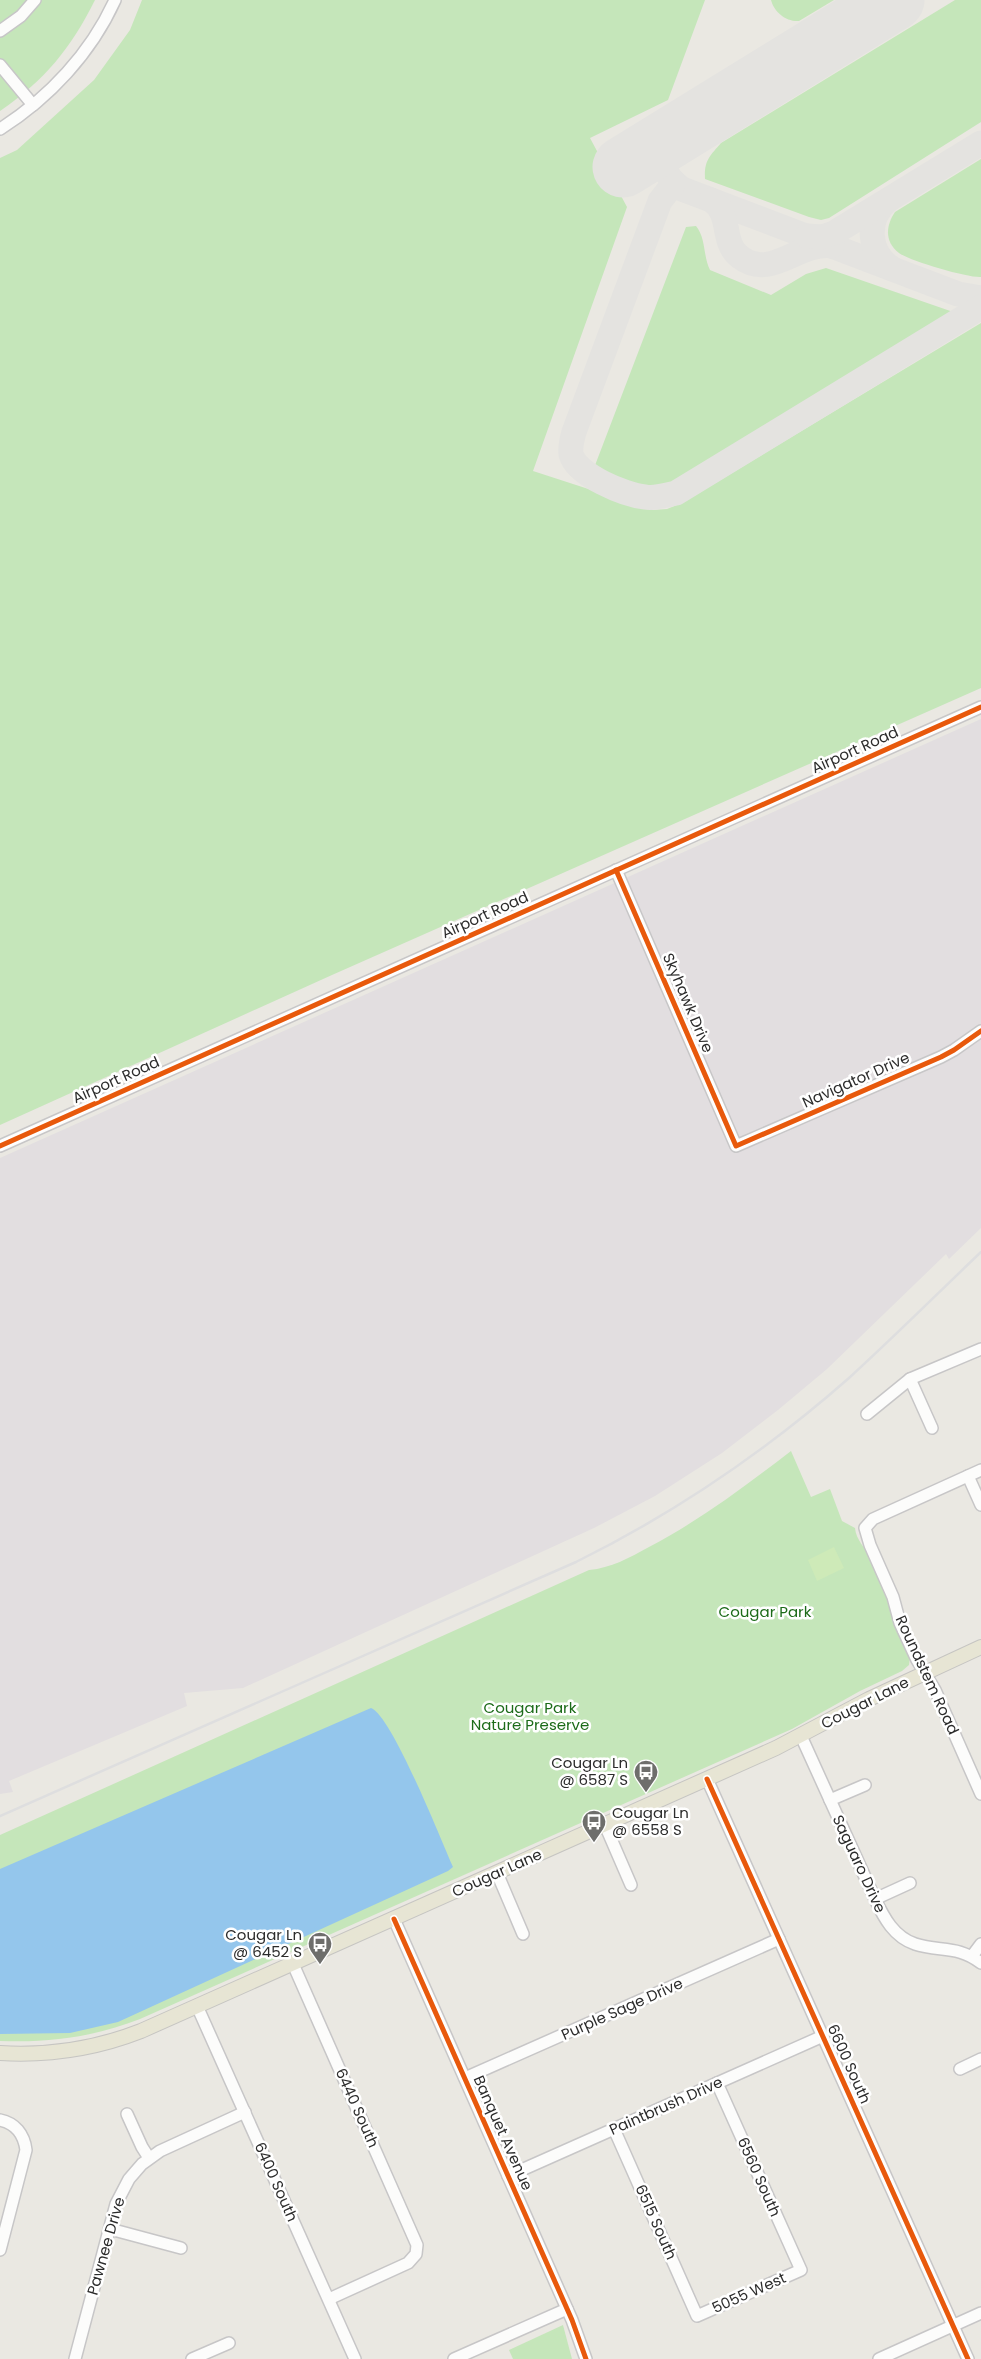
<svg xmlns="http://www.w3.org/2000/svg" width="981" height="2359" font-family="Poppins,sans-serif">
	<rect width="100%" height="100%" fill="#eae8e2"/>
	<path fill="#e2dee0" d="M981,719V1228L949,1259L946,1254L827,1369L778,1410L722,1453L655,1496L594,1528L243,1688L184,1693L187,1706L9,1781L13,1792L0,1794V1158Z"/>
	<g fill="#c5e6ba">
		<path d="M0,0H95C71,48 45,80 0,111Z"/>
		<path d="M142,0H705L668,100L590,138L627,207L533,471L653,510L667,509L682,503L981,323V688L332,975L0,1125V158L17,150L94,80L130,30Z"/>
		<path d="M771,0H834L799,21C786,22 774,12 771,0Z"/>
		<path d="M955,0H981V122L829,218L821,220L809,217L705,179C704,160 710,156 721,143Z"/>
		<path d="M981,159V277C968,278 910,261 899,253C884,242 886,225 895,212Z"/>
		<path d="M696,226C706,238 703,256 710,270L771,295L806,274L826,268L959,314L909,340L670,485C645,493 618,477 594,468L686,227Z"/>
		<path d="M791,1451L811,1497L830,1489L842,1521L855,1528C856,1540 865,1547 870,1558C885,1591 898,1623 910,1657L909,1665L902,1671L860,1691L792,1729L140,2019C94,2037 49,2043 0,2041V1835L589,1570C611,1568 629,1558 649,1547C702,1519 744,1487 791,1451Z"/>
		<path d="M563,2325L572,2359H513L509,2350Z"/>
	</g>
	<path fill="#ceeab8" d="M834,1547L844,1568L817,1581L808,1560Z"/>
	<path fill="#94c6ec" d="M371,1708C392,1716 441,1840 453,1867L448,1871L118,2022L70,2033L0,2034V1869Z"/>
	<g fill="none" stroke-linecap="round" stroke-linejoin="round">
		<g stroke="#e4e3e0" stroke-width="25">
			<path d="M677,133C660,154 658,172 682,189L958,294L981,298"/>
			<path d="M674,183L660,201L574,432C572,439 570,447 571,454C576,475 625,495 645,497C655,499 666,495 676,493L981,307"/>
			<path d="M711,200C733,214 720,242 740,257C771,281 799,241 832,246"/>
			<path d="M887,201C865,220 868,254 893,269"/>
			<path d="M807,236L822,237L834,233L981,143"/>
		</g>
		<path stroke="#e4e3e0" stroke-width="61" d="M623,167L894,0"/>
		<defs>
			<g id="minor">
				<path d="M0,31L21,16L35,0"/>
				<path d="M0,65L33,105"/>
				<path d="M0,129C49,98 91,53 115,0"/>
				<path d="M616,870L736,1146L941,1057L954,1050L981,1031"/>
				<path d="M0,1146L981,707"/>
				<path d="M910,1379L932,1428"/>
				<path d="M867,1414L910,1379L981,1349"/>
				<path d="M981,1470L873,1519L865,1528L870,1545L893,1597L900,1623L917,1660L935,1690L981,1794"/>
				<path d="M968,1476L981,1505"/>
				<path d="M801,1736L875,1899C884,1918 894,1937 915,1944C939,1952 958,1945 981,1963"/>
				<path d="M707,1779L968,2359"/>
				<path d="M830,1800L865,1785"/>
				<path d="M605,1825L631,1885"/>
				<path d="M497,1873L523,1934"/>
				<path d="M875,1899L910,1883"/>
				<path d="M394,1919L572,2320L586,2359"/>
				<path d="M972,1956L981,1944"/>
				<path d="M293,1964L417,2245L416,2254L408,2263L329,2299"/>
				<path d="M197,2006L355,2359"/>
				<path d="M960,2069L981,2059"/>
				<path d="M465,2078L779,1939"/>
				<path d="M127,2114L142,2147L149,2158"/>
				<path d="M0,2120C15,2123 24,2134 26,2150L0,2250"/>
				<path d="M614,2129L697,2316L801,2270L717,2083"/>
				<path d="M508,2176L823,2036"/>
				<path d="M110,2229L181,2248"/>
				<path d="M75,2359L116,2204L129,2179L142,2164L160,2151L245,2112"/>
				<path d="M192,2359L229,2343"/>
				<path d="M454,2359L567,2309"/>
				<path d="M879,2359L981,2313"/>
			</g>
			<path id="major" d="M0,2053C50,2056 95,2049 141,2031L776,1748L869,1699L981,1647"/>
		</defs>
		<use href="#minor" stroke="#c7c6c7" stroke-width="14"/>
		<use href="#major" stroke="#c6c5c2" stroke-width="16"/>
		<use href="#minor" stroke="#fcfcfb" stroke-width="11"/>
		<use href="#major" stroke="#e7e5d4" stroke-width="14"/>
		<path stroke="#dededf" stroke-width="2.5" d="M0,1816L576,1562C675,1513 766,1451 849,1378C894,1337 937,1294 981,1252"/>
		<defs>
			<g id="cycleway">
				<path d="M616,870L736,1146L941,1057L954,1050L981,1031"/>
				<path d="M0,1146L981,707"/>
				<path d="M707,1779L968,2359"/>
				<path d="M394,1919L572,2320L586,2359"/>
			</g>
		</defs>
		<use href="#cycleway" stroke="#fff" stroke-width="8"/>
		<use href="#cycleway" stroke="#e8590c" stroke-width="5"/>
	</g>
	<defs>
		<symbol id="bus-pin" viewBox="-11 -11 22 30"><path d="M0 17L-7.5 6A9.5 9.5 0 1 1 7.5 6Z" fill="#6e6e6c" stroke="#fff"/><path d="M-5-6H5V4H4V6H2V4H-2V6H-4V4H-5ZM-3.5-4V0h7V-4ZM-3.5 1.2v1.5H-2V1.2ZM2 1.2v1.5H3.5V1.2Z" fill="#fff"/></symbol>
	</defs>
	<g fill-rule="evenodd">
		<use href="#bus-pin" x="632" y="1758" width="28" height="38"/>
		<use href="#bus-pin" x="580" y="1808" width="28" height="38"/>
		<use href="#bus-pin" x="306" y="1930" width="28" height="38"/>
	</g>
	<g text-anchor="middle" stroke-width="5" stroke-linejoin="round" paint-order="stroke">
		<g font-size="15" fill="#2c2c2c" stroke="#fff">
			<text transform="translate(855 750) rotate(-24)" y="5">Airport Road</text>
			<text transform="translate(485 915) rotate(-24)" y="5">Airport Road</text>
			<text transform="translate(688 1003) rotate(67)" y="5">Skyhawk Drive</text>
			<text transform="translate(116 1080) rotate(-24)" y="5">Airport Road</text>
			<text transform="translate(856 1080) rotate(-24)" y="5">Navigator Drive</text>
			<text transform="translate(927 1675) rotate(65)" y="5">Roundstem Road</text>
			<text transform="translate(865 1703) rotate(-27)" y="5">Cougar Lane</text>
			<text transform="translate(859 1864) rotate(65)" y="5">Saguaro Drive</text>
			<text transform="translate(497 1873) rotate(-24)" y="5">Cougar Lane</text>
			<text transform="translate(622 2009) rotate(-24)" y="5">Purple Sage Drive</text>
			<text transform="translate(849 2064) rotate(66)" y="5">6600 South</text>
			<text transform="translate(666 2106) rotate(-24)" y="5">Paintbrush Drive</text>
			<text transform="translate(357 2108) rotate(66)" y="5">6440 South</text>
			<text transform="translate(503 2133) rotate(66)" y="5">Banquet Avenue</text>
			<text transform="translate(759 2177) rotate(66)" y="5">6560 South</text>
			<text transform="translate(276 2182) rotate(66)" y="5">6400 South</text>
			<text transform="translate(656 2222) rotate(66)" y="5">6515 South</text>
			<text transform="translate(106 2246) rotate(-74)" y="5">Pawnee Drive</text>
			<text transform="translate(749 2293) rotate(-24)" y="5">5055 West</text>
		</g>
		<g font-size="15" fill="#1c6b19" stroke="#fff">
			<text x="765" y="1617">Cougar Park</text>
			<text x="530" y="1713">Cougar Park<tspan x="530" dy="17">Nature Preserve</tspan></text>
		</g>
		<g font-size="15" fill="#2c2c2c" stroke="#fff" text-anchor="end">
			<text x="628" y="1768">Cougar Ln<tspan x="628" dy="17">@ 6587 S</tspan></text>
			<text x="612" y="1818" text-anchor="start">Cougar Ln<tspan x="612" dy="17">@ 6558 S</tspan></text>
			<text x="302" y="1940">Cougar Ln<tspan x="302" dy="17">@ 6452 S</tspan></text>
		</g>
	</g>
</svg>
